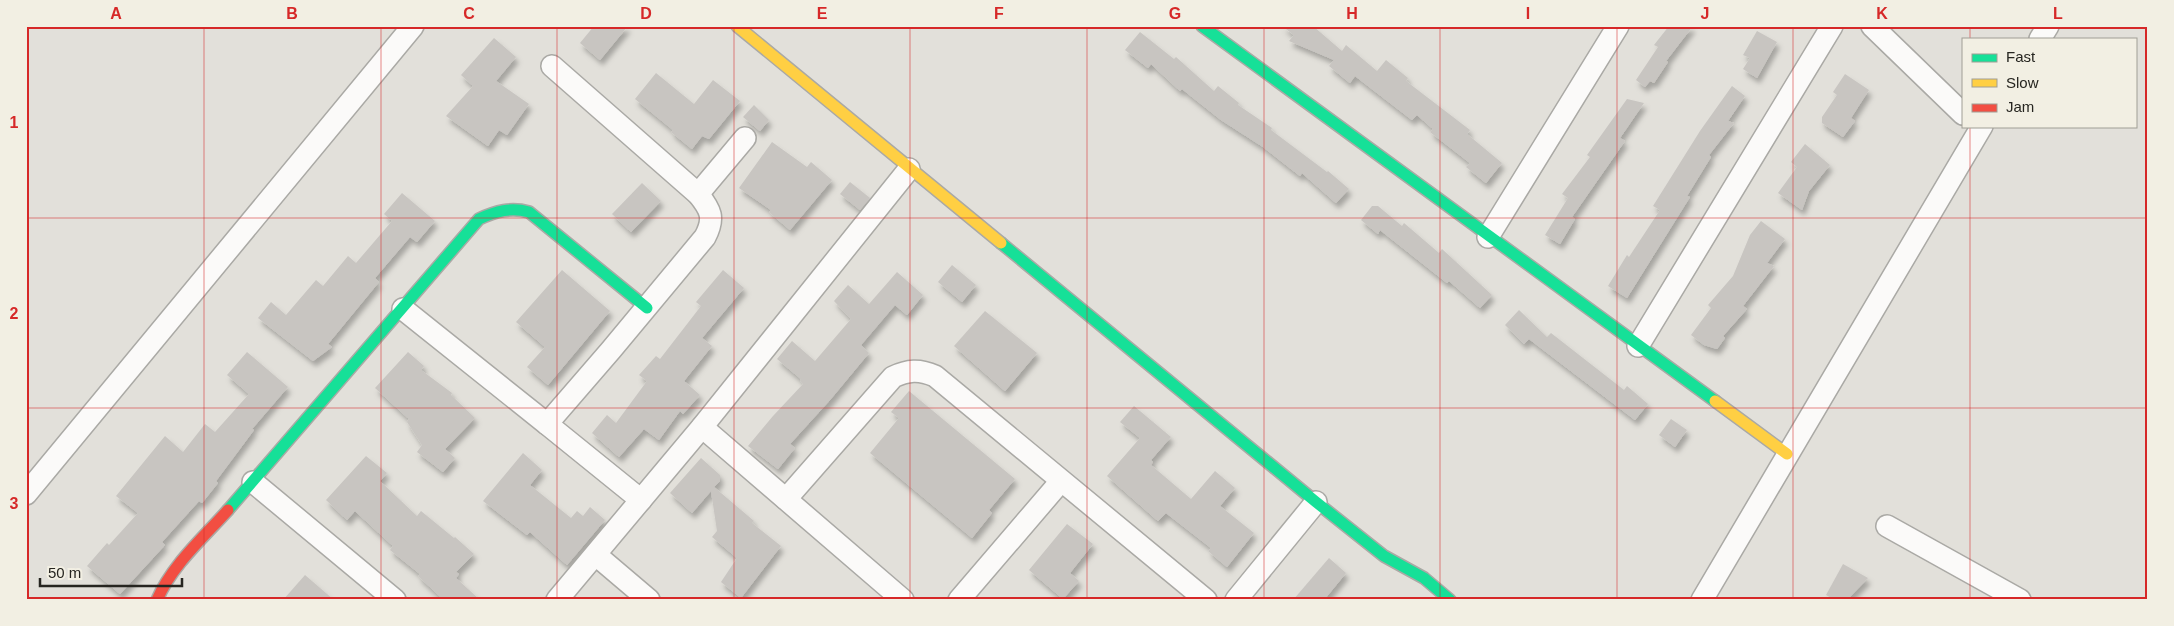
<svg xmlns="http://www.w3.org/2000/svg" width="2174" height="626" font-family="Helvetica,sans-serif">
	<defs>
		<filter id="shadow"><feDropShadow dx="3" dy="5.5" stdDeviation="2.5" flood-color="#0004"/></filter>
	</defs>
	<rect width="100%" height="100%" fill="#e2e0da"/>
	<g fill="#c8c5c1" filter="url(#shadow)">
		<path d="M594,26H628L600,60L580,43Z"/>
		<path d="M1282,26H1313L1342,51L1346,45L1377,71L1386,60L1408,78L1406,81L1470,130L1467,134L1502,163L1486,183L1466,167L1470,163L1430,132L1433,129L1417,115L1412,120L1355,76L1350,83L1329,66L1334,60L1289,41L1294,35Z"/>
		<path d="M1669,26H1693L1666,61L1668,62L1654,83L1650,81L1645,87L1636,80L1658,47L1654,45Z"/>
		<path d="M1757,31L1777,42L1757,78L1743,69L1750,58L1743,55Z"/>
		<path d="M1140,32L1174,59L1176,57L1214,91L1218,86L1239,103L1238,105L1272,128L1271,130L1327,172L1328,171L1349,189L1336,203L1302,173L1300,176L1263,147L1221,120L1182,89L1180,91L1151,64L1148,68L1125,50Z"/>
		<path d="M494,38L516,57L496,81L529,104L507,135L499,130L488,146L446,116L473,86L461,75Z"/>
		<path d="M656,73L694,104L713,80L740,101L709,139L702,136L692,149L671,132L673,130L635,99Z"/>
		<path d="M1845,74L1869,90L1851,118L1855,121L1843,137L1822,123V117L1837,95L1833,92Z"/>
		<path d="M1732,86L1745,96L1728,121L1734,123L1709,155L1711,157L1687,196L1690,197L1627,298L1608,286L1627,255L1629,257L1660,210L1653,206L1700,131Z"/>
		<path d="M1627,99L1644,103L1620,138L1625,141L1572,217L1575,219L1560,244L1545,235L1568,198L1562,194L1590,157L1587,155Z"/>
		<path d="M754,105L769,120L760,131L743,117Z"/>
		<path d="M772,142L807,167L811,162L832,180L790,230L769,212L771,210L739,188Z"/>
		<path d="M1805,144L1830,165L1809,191L1802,210L1778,193L1797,167L1791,162Z"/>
		<path d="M850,182L870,198L860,210L840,194Z"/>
		<path d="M642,183L661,201L631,232L612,214Z"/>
		<path d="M402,193L435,221L417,242L410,237L375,278L379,282L328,344L332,347L313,361L258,318L271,302L286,315L316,280L323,286L348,256L356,263L392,221L384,214Z"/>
		<path d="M1372,206H1378L1402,226L1404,223L1439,253L1442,249L1492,295L1480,308L1449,281L1447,283L1380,230L1378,234L1361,220Z"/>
		<path d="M1761,221L1785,239L1767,263L1774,266L1743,306L1747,309L1723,336L1725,338L1717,349L1704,345L1691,335L1711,308L1708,305L1733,276L1750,235Z"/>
		<path d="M952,265L976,285L962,302L938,282Z"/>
		<path d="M562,270L610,311L548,385L527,367L545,347L516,322Z"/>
		<path d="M723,270L744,288L702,338L712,346L684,381L700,395L683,414L680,411L659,440L644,429L619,457L592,433L607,415L616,423L647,381L639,375L656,356L660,359L701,306L696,302Z"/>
		<path d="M897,272L923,295L907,315L895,305L861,345L869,353L830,400L790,444L795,448L778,469L748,446L773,416L803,384L800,381L801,379L777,359L792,341L815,361L851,319L834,301L848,285L869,304Z"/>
		<path d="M1519,310L1547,337L1551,333L1624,390L1627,386L1648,404L1635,420L1529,339L1524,344L1505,325Z"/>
		<path d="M985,311L1037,353L1005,391L954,346Z"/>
		<path d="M247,352L288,387L252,429L254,430L216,481L218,483L202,503L199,501L162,542L165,545L120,594L87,566L107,543L109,545L138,513L116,496L165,436L183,452L205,424L215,432L249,394L227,375Z"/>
		<path d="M408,352L424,366L421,370L452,393L451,395L475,418L445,449L455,458L443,472L417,452L422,445L407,422L409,419L375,388Z"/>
		<path d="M909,391L1015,479L989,510L992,513L972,538L870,453L899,418L891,412Z"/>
		<path d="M1134,406L1171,437L1151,460L1153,462L1151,465L1191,499L1215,471L1235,488L1220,506L1254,533L1227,567L1208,551L1211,548L1166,513L1158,521L1107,476L1140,438L1120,422Z"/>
		<path d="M1671,419L1687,430L1675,447L1659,435Z"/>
		<path d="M523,453L542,470L530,485L571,518L577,511L583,516L590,507L605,520L567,565L530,532L527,535L483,501Z"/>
		<path d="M366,456L387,473L380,481L417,516L421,511L454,538L455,537L474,554L456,572L459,574L456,578L480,600H444L418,576L420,574L390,550L393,546L355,511L347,520L326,500Z"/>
		<path d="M701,458L720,475V481L714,487L754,521L752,523L781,546L741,598L721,582L737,558L712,537L717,531L711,491L692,513L670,493Z"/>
		<path d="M1067,524L1093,544L1070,573L1079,581L1063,599L1029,570Z"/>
		<path d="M1329,558L1346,573L1324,600H1293Z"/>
		<path d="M1843,564L1868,578L1847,600H1835L1826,595Z"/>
		<path d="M305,575L334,600H283Z"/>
	</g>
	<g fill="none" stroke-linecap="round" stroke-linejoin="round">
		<defs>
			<g id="street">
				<path d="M1872,26L1963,114"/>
				<path d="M2040,39L2048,26"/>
				<path d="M698,194L745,138"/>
				<path d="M1488,237L1618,26"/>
				<path d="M403,309L547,424L611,350L705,237C715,218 711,210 698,194L552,66"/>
				<path d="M1638,346L1832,26"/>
				<path d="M547,424L641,500"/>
				<path d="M702,427L903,600"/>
				<path d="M253,482L395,600"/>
				<path d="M26,494L413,26"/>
				<path d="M786,499L893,377C908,370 919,369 935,376L1206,600"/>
				<path d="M1887,526L2020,600"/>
				<path d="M596,555L649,600"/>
				<path d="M557,600L702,427L909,169"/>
				<path d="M959,600L1061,481"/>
				<path d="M1236,600L1316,502"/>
				<path d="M1702,600L1982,126"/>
			</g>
			<g id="fast">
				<path d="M1202,26L1715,401"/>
				<path d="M1001,243L1316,502L1384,556L1424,578L1450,600"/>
				<path d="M228,510L479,219C496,211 511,207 529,212L647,308"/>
			</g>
			<g id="slow">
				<path d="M737,26L1001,243"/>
				<path d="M1715,401L1787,454"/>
			</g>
			<path id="jam" d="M157,600C172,565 203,538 228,510"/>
		</defs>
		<use href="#street" stroke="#aaa9a5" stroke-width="24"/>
		<use href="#fast" stroke="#aaa9a5" stroke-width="14"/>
		<use href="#slow" stroke="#aaa9a5" stroke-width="14"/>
		<use href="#jam" stroke="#aaa9a5" stroke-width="14"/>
		<use href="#street" stroke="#fbfaf9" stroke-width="21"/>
		<use href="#fast" stroke="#16e098" stroke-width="11"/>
		<use href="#slow" stroke="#ffcf43" stroke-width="11"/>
		<use href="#jam" stroke="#f24e42" stroke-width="11"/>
	</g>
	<path fill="none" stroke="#d62828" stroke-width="1" stroke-opacity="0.55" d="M204,26V600M381,26V600M557,26V600M734,26V600M910,26V600M1087,26V600M1264,26V600M1440,26V600M1617,26V600M1793,26V600M1970,26V39M1970,126V600M26,218H2148M26,408H2148"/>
	<rect width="2174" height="626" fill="none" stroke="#f2efe3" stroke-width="55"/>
	<rect x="1962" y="38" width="175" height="90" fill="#f2efe3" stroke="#a09e95"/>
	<rect x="1972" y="54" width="25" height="8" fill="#16e098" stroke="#a09e95"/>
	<text x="2006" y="62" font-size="15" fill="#262520">Fast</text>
	<rect x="1972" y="79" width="25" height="8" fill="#ffcf43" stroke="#a09e95"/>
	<text x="2006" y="88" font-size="15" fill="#262520">Slow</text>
	<rect x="1972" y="104" width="25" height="8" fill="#f24e42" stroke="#a09e95"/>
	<text x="2006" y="112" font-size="15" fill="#262520">Jam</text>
	<path d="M40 578v8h142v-8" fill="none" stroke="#262520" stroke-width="2.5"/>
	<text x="48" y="578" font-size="15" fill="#262520" stroke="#f2efe3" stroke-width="4" paint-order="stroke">50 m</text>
	<rect x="28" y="28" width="2118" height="570" fill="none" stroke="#d62828" stroke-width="2"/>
	<g font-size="16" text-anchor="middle" font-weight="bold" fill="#d62828">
		<text x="116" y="19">A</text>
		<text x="292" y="19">B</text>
		<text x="469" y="19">C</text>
		<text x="646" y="19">D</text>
		<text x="822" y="19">E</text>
		<text x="999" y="19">F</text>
		<text x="1175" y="19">G</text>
		<text x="1352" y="19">H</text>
		<text x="1528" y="19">I</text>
		<text x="1705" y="19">J</text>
		<text x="1882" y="19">K</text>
		<text x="2058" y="19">L</text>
		<text x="14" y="128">1</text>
		<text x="14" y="319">2</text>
		<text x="14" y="509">3</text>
	</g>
</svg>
